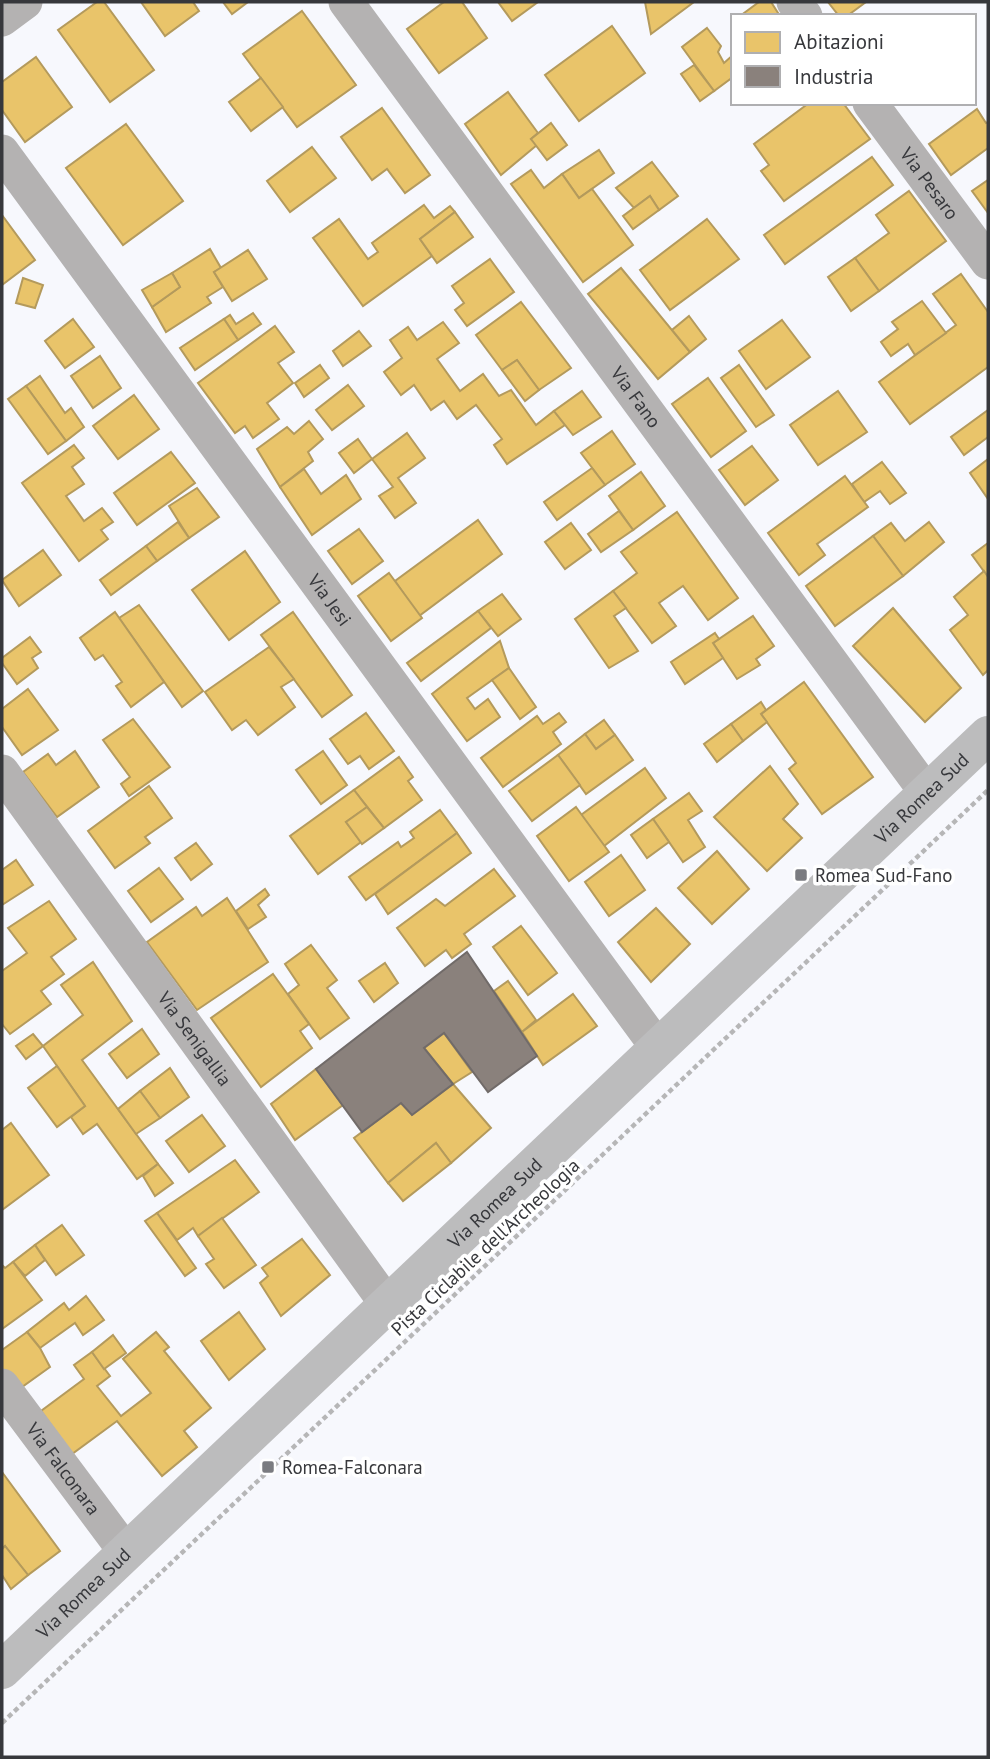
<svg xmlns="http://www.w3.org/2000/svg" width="990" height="1759" font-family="'PT Sans',sans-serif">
	<rect width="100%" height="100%" fill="#f7f8fd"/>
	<g fill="#e9c46a" stroke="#b49a5c" stroke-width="2">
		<path d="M97,2H104L154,70L110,102L58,30Z"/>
		<path d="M141,2H193L199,11L165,36Z"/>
		<path d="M223,2H248L232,14Z"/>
		<path d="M444,2H462L487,38L439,73L407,29Z"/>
		<path d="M498,2H538L512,21Z"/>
		<path d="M645,2H694L651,34Z"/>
		<path d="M759,2H771L780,16H740Z"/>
		<path d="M828,2H866L847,16H839Z"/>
		<path d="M302,11L356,85L297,127L243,54Z"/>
		<path d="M612,26L645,73L579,121L545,75Z"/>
		<path d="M707,28L721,46L718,52L724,63L733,55V77L714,91L682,47Z"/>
		<path d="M36,57L72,107L25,142L2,110V82Z"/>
		<path d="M694,65L714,91L700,101L681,74Z"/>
		<path d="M261,78L283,107L251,131L229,102Z"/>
		<path d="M508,92L538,133L531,139L537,145L501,175L465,124Z"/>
		<path d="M809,103H843L870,139L784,201L761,171L769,165L754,144Z"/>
		<path d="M382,108L430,175L405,193L387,169L372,180L341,137Z"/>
		<path d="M977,109L986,123L988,122V148L951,175L929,144Z"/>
		<path d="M551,123L567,145L547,160L531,139Z"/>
		<path d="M126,124L183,201L123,245L66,168Z"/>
		<path d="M312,147L336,178L290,212L267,181Z"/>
		<path d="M599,150L614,173L579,198L562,174Z"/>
		<path d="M872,157L893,185L785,264L764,235Z"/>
		<path d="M652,162L678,196L659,210L650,196L634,208L616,188Z"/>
		<path d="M531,170L544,188L562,174L579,198L592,189L633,245L583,282L511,184Z"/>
		<path d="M988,180V213L972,191Z"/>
		<path d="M909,191L946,241L879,291L855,258L889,233L876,215Z"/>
		<path d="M650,196L659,210L633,229L623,216Z"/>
		<path d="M424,205L434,218L450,206L455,212L420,239L432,256L363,306L313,238L339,219L368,259L378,252L372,243Z"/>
		<path d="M455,212L473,237L437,263L420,239Z"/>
		<path d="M2,215L35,260L2,285Z"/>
		<path d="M707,219L739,259L670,310L640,270Z"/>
		<path d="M210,249L221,268L214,272L223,287L207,297L211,303L166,332L152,307L180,287L172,273Z"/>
		<path d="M248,250L267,279L232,301L214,272Z"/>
		<path d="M855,258L879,291L851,311L828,277Z"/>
		<path d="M490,259L514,292L467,326L455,310L464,303L452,286Z"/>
		<path d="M621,268L690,352L658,379L588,294Z"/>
		<path d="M172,273L180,287L152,307L142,290Z"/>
		<path d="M961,274L988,312V367L910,424L879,382L956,325L933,294Z"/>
		<path d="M23,278L43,285L35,308L16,303Z"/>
		<path d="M922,301L946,333L915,355L908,344L891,356L881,342L898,329L892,322Z"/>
		<path d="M521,302L571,368L539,390L517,360L502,370L476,335Z"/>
		<path d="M253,313L261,324L238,340L224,319L230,315L236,324Z"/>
		<path d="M689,316L706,339L690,352L672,330Z"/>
		<path d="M73,319L94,347L65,368L45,341Z"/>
		<path d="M224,319L238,340L195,370L180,348Z"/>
		<path d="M782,320L810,357L766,389L739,351Z"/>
		<path d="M443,322L459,343L437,359L460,391L483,374L499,396L511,390L536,425L554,411L565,425L507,464L494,445L502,439L476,405L457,419L444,401L431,410L414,385L401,395L384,372L402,358L390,340L408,327L417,340Z"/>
		<path d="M275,326L294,352L278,363L293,383L267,403L279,419L253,438L245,426L235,433L198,383Z"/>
		<path d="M359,331L371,346L343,366L333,351Z"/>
		<path d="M100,356L121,388L93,408L71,376Z"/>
		<path d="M517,360L539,390L525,401L502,370Z"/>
		<path d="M320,365L329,378L304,397L295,383Z"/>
		<path d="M739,365L774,415L756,427L721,378Z"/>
		<path d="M40,376L65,413L71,408L84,427L66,441L26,386Z"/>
		<path d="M708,378L746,431L711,457L672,404Z"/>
		<path d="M348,385L364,406L332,430L316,410Z"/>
		<path d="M26,386L66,441L48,454L8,399Z"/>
		<path d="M582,391L601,417L573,435L554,411Z"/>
		<path d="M838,391L867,432L818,465L790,425Z"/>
		<path d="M134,395L159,429L118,459L93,426Z"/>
		<path d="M988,410V437L964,455L951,437Z"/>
		<path d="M309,421L323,439L308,452L313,461L280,487L257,449L287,427L294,434Z"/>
		<path d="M612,431L635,464L605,485L581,453Z"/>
		<path d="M407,433L425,458L398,478L416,503L395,518L379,496L393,487L372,459Z"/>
		<path d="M358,439L372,459L354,473L339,453Z"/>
		<path d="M74,445L84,458L72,467L84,484L66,496L84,521L102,508L113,522L101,530L108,539L79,561L22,483Z"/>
		<path d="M752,446L778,480L745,505L719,470Z"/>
		<path d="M171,452L195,483L137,525L114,493Z"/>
		<path d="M988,459V499L970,473Z"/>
		<path d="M882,462L906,493L890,504L880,491L864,502L852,484Z"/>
		<path d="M592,468L605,485L557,520L544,502Z"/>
		<path d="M304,469L321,494L346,475L361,499L312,535L280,487Z"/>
		<path d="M641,472L665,506L633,530L609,496Z"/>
		<path d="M845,476L868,507L817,544L825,555L799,575L768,533Z"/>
		<path d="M197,488L219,517L189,538L169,506Z"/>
		<path d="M619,511L633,530L601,552L588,534Z"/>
		<path d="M677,512L738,598L708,620L683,586L659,603L676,626L652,643L613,591L637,573L621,552Z"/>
		<path d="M478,520L502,554L419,616L395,581Z"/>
		<path d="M178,522L189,538L157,561L146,546Z"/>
		<path d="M929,522L944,542L903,576L873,536L891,523L905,541Z"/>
		<path d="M571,523L591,550L565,569L545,542Z"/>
		<path d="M359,529L383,561L352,584L328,551Z"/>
		<path d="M873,536L903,576L835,626L806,586Z"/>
		<path d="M988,543V577L972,555Z"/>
		<path d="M146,546L157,561L111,595L100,580Z"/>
		<path d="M43,550L61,575L19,606L2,580Z"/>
		<path d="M245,551L280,602L229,640L192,590Z"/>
		<path d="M984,571L988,577V670L983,675L950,630L968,615L954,597Z"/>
		<path d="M389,573L422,618L391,641L358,596Z"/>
		<path d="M613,591L626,608L614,616L638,651L609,668L575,619Z"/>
		<path d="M502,594L521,619L498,636L478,611Z"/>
		<path d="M139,605L203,691L182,707L119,618Z"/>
		<path d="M893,608L961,688L925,722L853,646Z"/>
		<path d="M478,611L491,628L421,681L407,663Z"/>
		<path d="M115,612L164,682L131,707L116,686L122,682L103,655L95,660L80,638Z"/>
		<path d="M293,612L352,695L322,717L261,635Z"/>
		<path d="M753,616L774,646L756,659L760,665L737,679L713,643Z"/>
		<path d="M715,633L719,639L713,643L723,658L685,684L671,662Z"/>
		<path d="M30,637L41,652L32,658L38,668L17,684L2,663V658Z"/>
		<path d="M500,641L509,668L467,698L475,709L488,699L500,717L467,741L432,694Z"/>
		<path d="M269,647L294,679L281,687L295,707L258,735L246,720L232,730L205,692Z"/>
		<path d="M509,668L536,707L520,719L492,680Z"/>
		<path d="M804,682L873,777L822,814L789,769L796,763L761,714Z"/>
		<path d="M28,689L58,730L22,755L2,727V709Z"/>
		<path d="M761,702L766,710L761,714L767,722L743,741L731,724Z"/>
		<path d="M366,713L394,751L369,769L360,756L348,764L330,739Z"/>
		<path d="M559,713L566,722L553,732L561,744L503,787L481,758L537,716L543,724Z"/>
		<path d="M133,719L170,767L129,796L121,784L130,777L103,740Z"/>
		<path d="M604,720L615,735L596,749L585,734Z"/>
		<path d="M731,724L743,741L717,762L704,744Z"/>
		<path d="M585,734L596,749L615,735L633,760L586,794L558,755Z"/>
		<path d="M75,751L99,787L57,817L23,772L48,754L56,765Z"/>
		<path d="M323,751L347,785L321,804L296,770Z"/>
		<path d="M558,755L580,785L532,821L509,791Z"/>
		<path d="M399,757L413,777L408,781L422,800L384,828L354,790Z"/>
		<path d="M770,766L798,804L783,819L802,838L767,871L714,817Z"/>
		<path d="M645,768L666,798L604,846L581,815Z"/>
		<path d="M149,786L172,818L145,837L150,843L115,868L88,831Z"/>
		<path d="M354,790L367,807L346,822L361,842L318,874L290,836Z"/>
		<path d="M689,793L702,811L688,820L705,847L683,862L653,819Z"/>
		<path d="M367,807L384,828L362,844L346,822Z"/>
		<path d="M576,807L609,852L569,881L537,836Z"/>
		<path d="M440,810L457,833L366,900L349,877L398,842L401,847L414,838L410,832Z"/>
		<path d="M653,819L669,842L647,858L631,835Z"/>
		<path d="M457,833L471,853L388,914L375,894Z"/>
		<path d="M196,843L212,864L191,880L175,858Z"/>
		<path d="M717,851L749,889L712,924L678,888Z"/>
		<path d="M621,855L645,890L609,916L585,882Z"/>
		<path d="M16,860L33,885L2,905V870Z"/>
		<path d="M159,868L183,899L151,922L128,891Z"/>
		<path d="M494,869L515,896L464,934L471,944L452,958L446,950L425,966L397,928L436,899L445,906Z"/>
		<path d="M265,889L269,895L258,905L266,917L248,929L236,911Z"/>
		<path d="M227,898L268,962L197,1010L147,942L196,907L202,916Z"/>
		<path d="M49,901L76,939L51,957L64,974L41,991L51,1004L10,1034L2,1024V971L27,953L8,928Z"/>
		<path d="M656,908L690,944L651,982L618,942Z"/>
		<path d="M521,926L557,973L528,995L493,947Z"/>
		<path d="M311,945L337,980L327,988L349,1018L320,1039L288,994L299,985L285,964Z"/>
		<path d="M93,962L132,1021L82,1060L158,1164L137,1179L97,1124L83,1134L71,1117L85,1106L43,1046L83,1015L61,985Z"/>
		<path d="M385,963L398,983L374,1002L359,981Z"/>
		<path d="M273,974L309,1024L300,1031L312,1048L261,1087L211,1018Z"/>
		<path d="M508,981L536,1020L522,1032L494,991Z"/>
		<path d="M573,994L597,1026L543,1065L522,1032Z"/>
		<path d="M142,1029L159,1054L127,1078L109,1054Z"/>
		<path d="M444,1033L472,1072L453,1084L424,1048Z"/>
		<path d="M33,1034L43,1046L26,1059L16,1046Z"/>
		<path d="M57,1066L85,1106L57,1127L28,1088Z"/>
		<path d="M170,1068L189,1097L160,1118L140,1091Z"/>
		<path d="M316,1069L343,1105L295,1140L271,1104Z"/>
		<path d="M453,1084L491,1128L451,1163L436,1143L388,1183L354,1138L401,1103L412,1115Z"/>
		<path d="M140,1091L160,1118L136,1134L118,1109Z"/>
		<path d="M202,1115L225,1146L189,1172L166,1141Z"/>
		<path d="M11,1123L49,1175L2,1210V1130Z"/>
		<path d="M436,1143L451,1163L403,1201L388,1183Z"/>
		<path d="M235,1160L259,1192L198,1236L193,1228L177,1240L157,1213Z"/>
		<path d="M158,1164L173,1183L155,1196L143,1176Z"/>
		<path d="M157,1213L196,1268L185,1276L145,1221Z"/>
		<path d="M222,1218L256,1265L224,1288L206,1264L214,1259L198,1236Z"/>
		<path d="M62,1225L84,1255L56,1275L35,1245Z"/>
		<path d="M302,1239L330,1275L281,1316L260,1283L268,1276L262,1268Z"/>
		<path d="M35,1245L45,1260L25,1276L13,1262Z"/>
		<path d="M13,1262L42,1300L2,1329V1265L5,1268Z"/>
		<path d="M86,1296L104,1320L83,1335L75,1323L40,1348L27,1332L64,1303L69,1310Z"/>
		<path d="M239,1312L265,1349L229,1380L201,1341Z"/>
		<path d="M27,1332L40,1348L50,1367L15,1392L2,1374V1350Z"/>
		<path d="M156,1332L169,1347L164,1351L211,1408L184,1431L197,1447L162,1476L117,1421L72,1454L41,1411L84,1379L74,1365L92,1352L110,1376L97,1386L121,1416L151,1393L123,1359Z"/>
		<path d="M113,1335L126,1353L104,1369L92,1352Z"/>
		<path d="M2,1472L60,1551L28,1575L5,1546L2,1549Z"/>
		<path d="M5,1546L28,1575L11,1589L2,1575V1549Z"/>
	</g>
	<path fill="#8a817c" stroke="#716b69" stroke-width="2" d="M467,952L537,1056L488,1092L444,1033L424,1048L453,1084L412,1115L401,1103L362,1132L316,1069Z"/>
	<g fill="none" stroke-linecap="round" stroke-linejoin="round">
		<path stroke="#b6b6b7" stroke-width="4.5" stroke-dasharray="5 3.5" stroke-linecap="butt" d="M2,1723L988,790"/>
		<g stroke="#b4b2b2" stroke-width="35">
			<path id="s1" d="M346,2L927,793"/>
			<path d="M794,2L805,16"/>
			<path d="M2,19L25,2"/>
			<path id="s2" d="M870,103L988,262"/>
			<path id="s3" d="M2,152L658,1048"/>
			<path id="s4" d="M2,772L387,1304"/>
			<path id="s5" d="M2,1386L126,1552"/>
		</g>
		<path stroke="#bcbcbd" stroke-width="38" id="s6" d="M2,1670L988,735"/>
	</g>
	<g fill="#7a7b80" stroke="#fff" stroke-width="2.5">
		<rect x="794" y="868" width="14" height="14" rx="3.5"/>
		<rect x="261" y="1460" width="14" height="14" rx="3.5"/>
	</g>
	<g text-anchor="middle" stroke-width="7" stroke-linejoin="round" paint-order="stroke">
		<g font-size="19" fill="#37383c" stroke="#fff">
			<text dy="7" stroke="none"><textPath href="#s2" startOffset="100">Via Pesaro</textPath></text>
			<text dy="7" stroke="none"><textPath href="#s1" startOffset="490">Via Fano</textPath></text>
			<text dy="7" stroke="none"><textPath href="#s3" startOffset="555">Via Jesi</textPath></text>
			<text dy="7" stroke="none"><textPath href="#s6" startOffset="1267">Via Romea Sud</textPath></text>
			<text dy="7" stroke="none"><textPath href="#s4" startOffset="329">Via Senigallia</textPath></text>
			<text dy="7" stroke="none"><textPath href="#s6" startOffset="679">Via Romea Sud</textPath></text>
			<text transform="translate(485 1247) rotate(-43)" y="7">Pista Ciclabile dell'Archeologia</text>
			<text dy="7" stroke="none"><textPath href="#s5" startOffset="103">Via Falconara</textPath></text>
			<text dy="7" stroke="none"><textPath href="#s6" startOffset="112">Via Romea Sud</textPath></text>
		</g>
		<g font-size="19" fill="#37383c" stroke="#fff" text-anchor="start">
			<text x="815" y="882">Romea Sud-Fano</text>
			<text x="282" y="1474">Romea-Falconara</text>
		</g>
	</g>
	<rect width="990" height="1759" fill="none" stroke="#37383c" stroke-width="7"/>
	<rect x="731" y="14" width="245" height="91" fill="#ffffff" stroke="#afafb1" stroke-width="2"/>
	<rect x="745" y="32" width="35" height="21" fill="#e9c46a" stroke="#afafb1" stroke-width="2"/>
	<text x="794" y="49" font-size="21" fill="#37383c">Abitazioni</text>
	<rect x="745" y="66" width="35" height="21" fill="#8a817c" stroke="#afafb1" stroke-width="2"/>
	<text x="794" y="84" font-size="21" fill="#37383c">Industria</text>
</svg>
